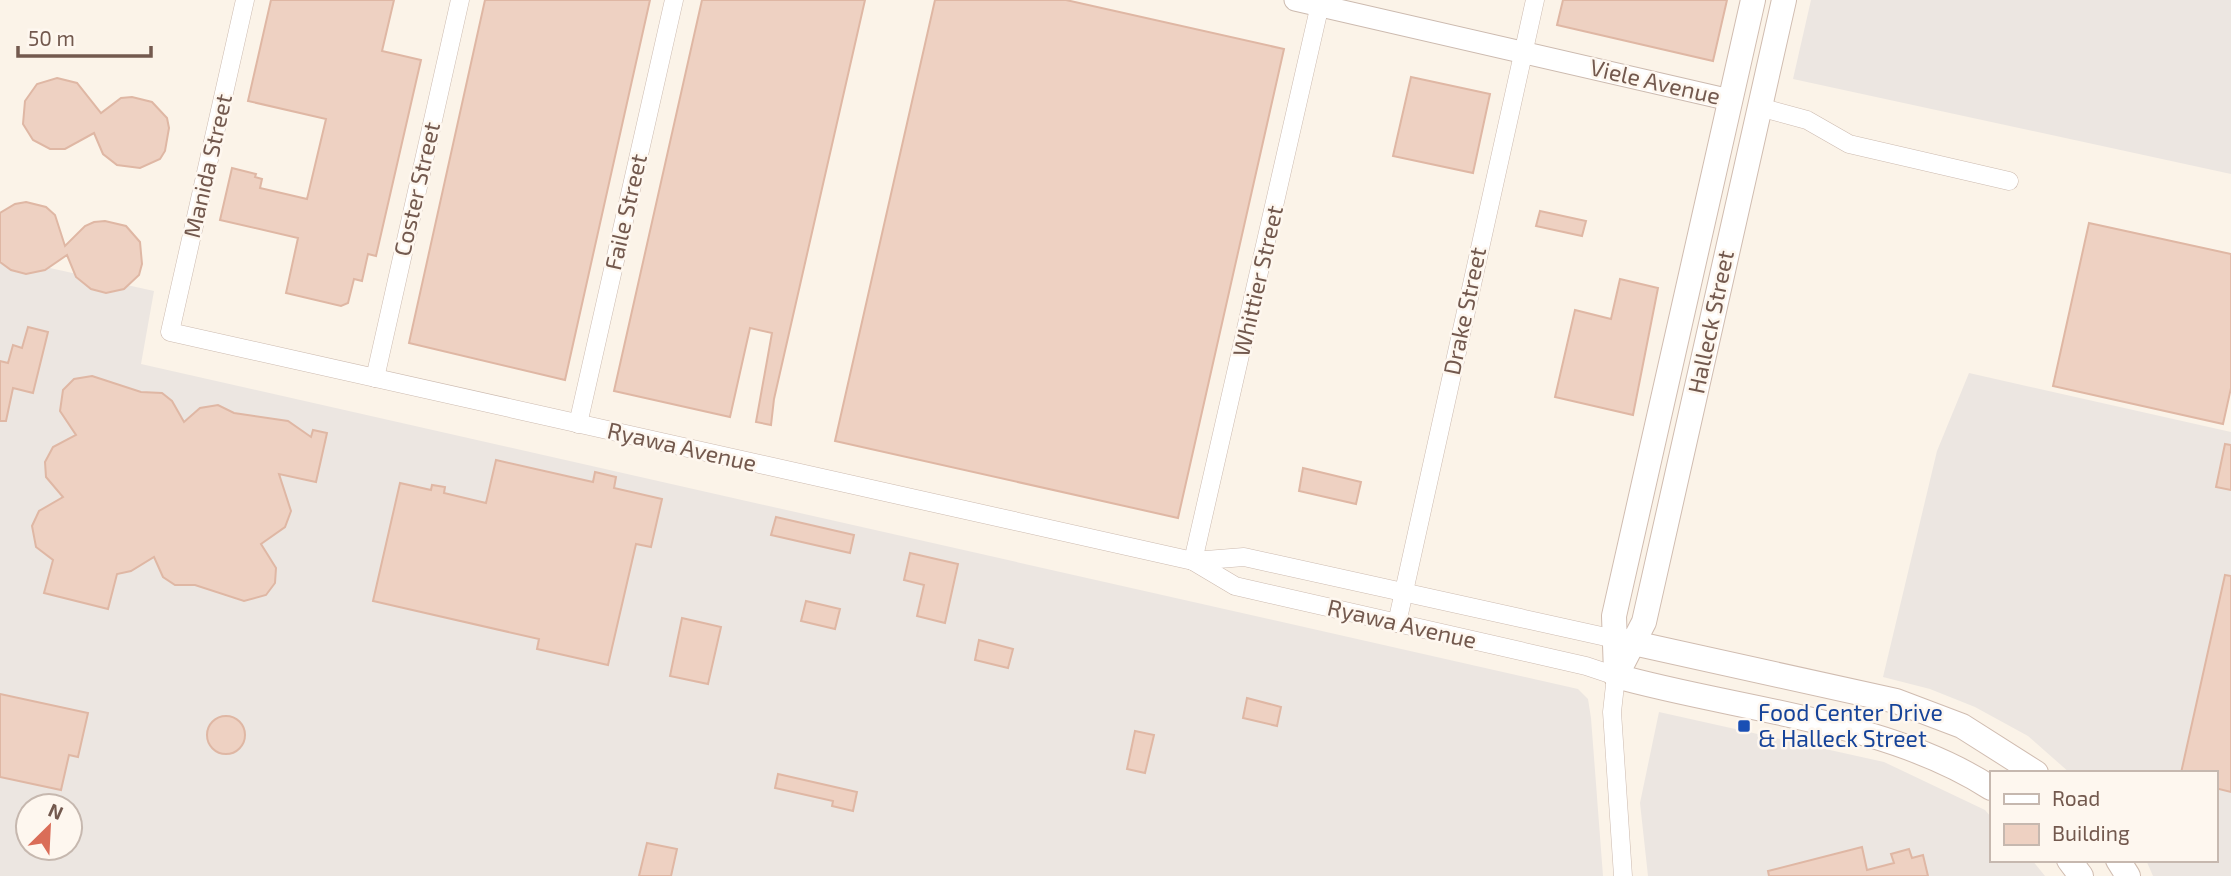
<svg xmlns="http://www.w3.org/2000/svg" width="2231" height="876" font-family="'Exo 2',sans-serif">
	<rect width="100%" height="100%" fill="#fbf3e8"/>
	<g fill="#ece6e1" fill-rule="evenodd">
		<path d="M1811,0H2231V174L1793,79Z"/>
		<path d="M0,257L154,291L141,364L1578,689L1588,699L1591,718L1603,876H0ZM28,806H70V848H28Z"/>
		<path d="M1969,373L2231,432V876H2153L2146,860H2215V773H2070L2028,736L1975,707L1930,689L1883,677L1937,451Z"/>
		<path d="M1659,712L1884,762L1985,810L1991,817V860H2032L2045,876H1648L1640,803Z"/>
	</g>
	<g fill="#eed1c2" stroke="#dfb7a4" stroke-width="2">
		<path d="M271,0H394L382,51L421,60L376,256L368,254L362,281L354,279L348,303L341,306L286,293L298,238L220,220L232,168L256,174L255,177L262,179L260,188L307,199L326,119L248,101Z"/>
		<path d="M485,0H650L565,380L409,343Z"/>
		<path d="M702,0H865L774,399L771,425L756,422L772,333L750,328L730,417L614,391Z"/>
		<path d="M935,0H1066L1284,49L1178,518L835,441Z"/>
		<path d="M1563,0H1727L1713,61L1557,25Z"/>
		<path d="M1411,77L1490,94L1473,173L1393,156Z"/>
		<path d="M57,78L77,83L101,113L121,98L132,97L152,102L167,118L169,128L165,151L160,159L140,168L117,165L103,154L94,133L65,149H50L33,140L23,124L25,101L37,84Z"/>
		<path d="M26,202L46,207L55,215L65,246L85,226L94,222L105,221L126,226L140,242L142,264L139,275L124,289L106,293L91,289L76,277L67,255L45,270L26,274L11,270L0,262V213L15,204Z"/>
		<path d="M1540,211L1586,221L1582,236L1536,226Z"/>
		<path d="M2089,223L2231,254V388L2223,424L2053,386Z"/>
		<path d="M1620,279L1658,288L1633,415L1555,397L1575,310L1611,319Z"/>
		<path d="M28,327L48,332L33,393L13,388L6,421H0V361L8,363L13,345L22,348Z"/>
		<path d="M92,376L141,392L162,393L172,401L184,422L200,408L218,405L234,413L288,421L311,437L313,430L327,433L316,482L279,474L291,511L285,527L261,544L276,568L275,583L266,595L244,601L195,585H175L163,577L154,557L131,571L117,574L108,609L44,593L53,560L36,547L32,526L39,511L63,497L46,477L45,462L53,447L76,435L60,411L63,390L74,379Z"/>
		<path d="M2225,444L2231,445V490L2216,487Z"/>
		<path d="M496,460L593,482L595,472L616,477L614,488L662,499L651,547L636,544L608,665L537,649L539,639L373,601L400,483L431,490L432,485L445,487L444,493L486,503Z"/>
		<path d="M1303,468L1361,482L1356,504L1299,491Z"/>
		<path d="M776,517L854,535L850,553L771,535Z"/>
		<path d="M910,553L958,564L945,623L917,616L924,585L904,580Z"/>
		<path d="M2225,575L2231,576V792L2215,788V773H2181Z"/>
		<path d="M806,601L840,609L835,629L801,621Z"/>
		<path d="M682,618L721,627L708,684L670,676Z"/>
		<path d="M979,640L1013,649L1008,668L975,660Z"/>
		<path d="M0,694L88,713L78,757L69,755L61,790L0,777Z"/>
		<path d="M1247,698L1281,707L1277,726L1243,718Z"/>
		<circle cx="226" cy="735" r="19"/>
		<path d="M1135,731L1154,735L1145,773L1127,769Z"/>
		<path d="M778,774L857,792L853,811L832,806L833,801L775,788Z"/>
		<path d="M647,843L677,849L671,876H639Z"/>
		<path d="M1862,847L1867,870L1894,863L1891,854L1909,849L1912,858L1923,855L1928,876H1769L1768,871Z"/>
	</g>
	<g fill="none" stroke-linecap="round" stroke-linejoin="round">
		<defs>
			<g id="minor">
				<path d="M245,0L170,332L1193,561L1244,557L1615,639"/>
				<path d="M1759,107L1807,120L1849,144L2009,181"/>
				<path d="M375,378L460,0"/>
				<path d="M578,424L674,0"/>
				<path d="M1193,561L1235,586L1586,666L1616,676L1612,712L1623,876"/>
				<path d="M1193,561L1321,0"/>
				<path d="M1397,623L1535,0"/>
			</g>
			<path id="tertiary" d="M1295,0L1730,100"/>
			<g id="secondary">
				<path d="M1620,640L1896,701L1962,726L2036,773"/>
				<path d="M1616,673L1614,616L1753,0"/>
				<path d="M1616,676L1644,622L1784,0"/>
				<path d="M1616,676C1737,710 1886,720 1991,788"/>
				<path d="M2069,860L2081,876"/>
				<path d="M2118,860L2128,876"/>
			</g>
		</defs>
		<use href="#minor" stroke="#ccbaaf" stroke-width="19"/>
		<use href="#tertiary" stroke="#ccbaaf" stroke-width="23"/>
		<use href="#secondary" stroke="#d0bcb0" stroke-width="26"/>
		<use href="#minor" stroke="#fff" stroke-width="18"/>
		<use href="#tertiary" stroke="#fff" stroke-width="21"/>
		<use href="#secondary" stroke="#fff" stroke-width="24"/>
	</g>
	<rect fill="#1a4fb4" stroke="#fef7ef" stroke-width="2.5" x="1737" y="719" width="14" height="14" rx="3.5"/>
	<g text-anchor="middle" stroke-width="5" stroke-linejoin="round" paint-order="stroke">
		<g font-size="23" fill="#73594e" stroke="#fef7ef">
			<text transform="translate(1655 82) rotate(13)" y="8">Viele Avenue</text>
			<text transform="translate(208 166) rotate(-77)" y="8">Manida Street</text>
			<text transform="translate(417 189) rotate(-77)" y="8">Coster Street</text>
			<text transform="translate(626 212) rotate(-77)" y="8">Faile Street</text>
			<text transform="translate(1258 281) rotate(-77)" y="8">Whittier Street</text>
			<text transform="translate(1465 311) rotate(-78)" y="8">Drake Street</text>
			<text transform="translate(1711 322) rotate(-78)" y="8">Halleck Street</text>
			<text transform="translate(682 447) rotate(13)" y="8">Ryawa Avenue</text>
			<text transform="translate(1402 624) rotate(13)" y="8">Ryawa Avenue</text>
		</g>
		<g font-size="23" fill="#164399" stroke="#fef7ef" text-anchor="start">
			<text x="1758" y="721">Food Center Drive<tspan x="1758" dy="26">&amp; Halleck Street</tspan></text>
		</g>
	</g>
	<rect x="1990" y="771" width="228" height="91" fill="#fef7ef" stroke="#c6b8af" stroke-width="2"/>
	<rect x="2004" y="794" width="35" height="10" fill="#ffffff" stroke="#c6b8af" stroke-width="2"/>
	<text x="2052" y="806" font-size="21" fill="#73594e">Road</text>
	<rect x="2004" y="824" width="35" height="21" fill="#eed1c2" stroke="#c6b8af" stroke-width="2"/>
	<text x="2052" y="841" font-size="21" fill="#73594e">Building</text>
	<g transform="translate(49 827) rotate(24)"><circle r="33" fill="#fef7ef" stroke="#c6b8af" stroke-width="2"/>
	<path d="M0-5L12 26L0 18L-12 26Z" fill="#da6d58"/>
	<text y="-10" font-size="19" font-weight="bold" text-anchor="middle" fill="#73594e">N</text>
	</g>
	<path d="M18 46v10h133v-10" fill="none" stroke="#73594e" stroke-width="3.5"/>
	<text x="28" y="46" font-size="21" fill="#73594e" stroke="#fef7ef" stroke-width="5" paint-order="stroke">50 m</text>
</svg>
